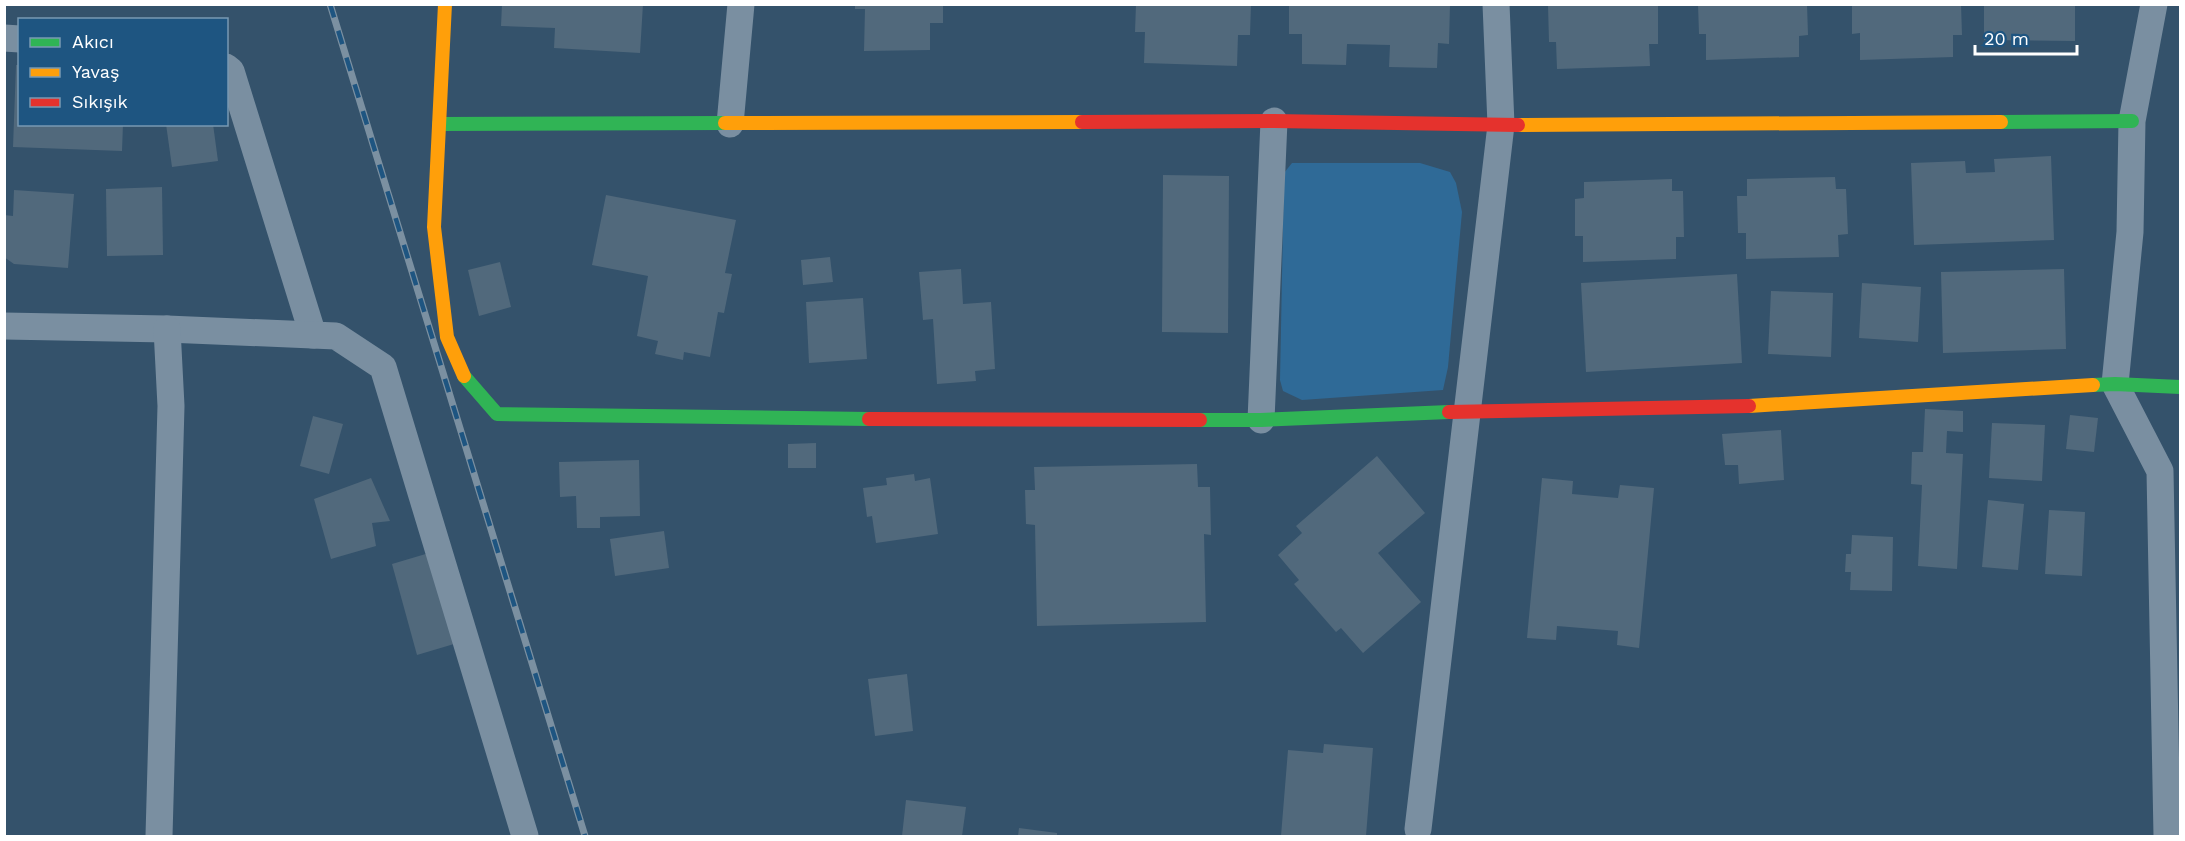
<svg xmlns="http://www.w3.org/2000/svg" width="2185" height="841" font-family="'Work Sans',sans-serif">
	<rect width="100%" height="100%" fill="#34526b"/>
	<path fill="#2f6a97" d="M1292,163H1420L1450,172L1456,183L1462,212L1448,367L1443,390L1302,400L1283,391L1280,380L1284,173Z"/>
	<g fill="#51697c">
		<path d="M502,4H643L640,53L554,48L555,28L501,26Z"/>
		<path d="M855,4H943V23H930V50L864,51L865,9H855Z"/>
		<path d="M1136,4H1251L1250,35H1238L1237,66L1144,63L1145,32H1135Z"/>
		<path d="M1558,4H1658V44H1649L1650,66L1557,69L1556,42H1549L1548,5Z"/>
		<path d="M1698,4H1807L1808,35L1799,36V57L1706,60V34H1699Z"/>
		<path d="M1852,4H1961L1962,35H1953V57L1860,60V33L1852,34Z"/>
		<path d="M1984,4H2075V41L1984,40Z"/>
		<path d="M1289,5H1450L1449,44L1438,43L1437,68L1389,67L1390,45L1347,44L1346,65L1302,64V34H1289Z"/>
		<path d="M16,65H20V124H123L122,151L13,147Z"/>
		<path d="M166,124H213L218,161L172,167Z"/>
		<path d="M2051,156L2054,240L1914,245L1911,163L1965,161L1966,173L1995,172L1994,159Z"/>
		<path d="M1163,175L1229,176L1228,333L1162,332Z"/>
		<path d="M1835,177L1836,189H1846L1848,234L1838,235L1839,257L1746,259V233H1738L1737,196H1747V179Z"/>
		<path d="M1672,179V191H1683L1684,237H1676V259L1583,262V236H1575V199L1584,198V182Z"/>
		<path d="M162,187L163,255L107,256L106,189Z"/>
		<path d="M14,190L74,194L68,268L14,264L4,257V215L13,216Z"/>
		<path d="M606,195L736,220L725,273L732,274L724,313L718,312L710,357L684,352L683,360L655,354L658,341L637,336L648,276L592,265Z"/>
		<path d="M830,257L833,282L803,285L801,260Z"/>
		<path d="M500,262L511,307L479,316L468,270Z"/>
		<path d="M961,269L963,304L991,302L995,369L975,371L976,381L937,384L933,319L923,320L919,272Z"/>
		<path d="M2064,269L2066,349L1943,353L1941,272Z"/>
		<path d="M1737,274L1742,363L1586,372L1581,283Z"/>
		<path d="M1862,283L1921,287L1918,342L1859,338Z"/>
		<path d="M1771,291L1833,293L1831,357L1768,354Z"/>
		<path d="M863,298L867,359L809,363L806,302Z"/>
		<path d="M1925,409L1963,411V432L1947,431L1946,453L1963,454L1957,569L1918,566L1922,485L1911,484L1912,452H1923Z"/>
		<path d="M2070,415L2098,418L2094,452L2066,449Z"/>
		<path d="M313,416L343,424L329,474L300,466Z"/>
		<path d="M1992,423L2045,425L2042,481L1989,478Z"/>
		<path d="M1781,430L1784,480L1739,484L1738,465H1725L1722,434Z"/>
		<path d="M816,443V468H788V444Z"/>
		<path d="M1377,456L1425,513L1378,553L1421,602L1363,653L1341,628L1336,632L1294,584L1299,580L1278,555L1302,533L1296,526Z"/>
		<path d="M639,460L640,516L600,517V528H577L576,496L560,497L559,462Z"/>
		<path d="M1197,464L1198,487H1210L1211,535L1204,534L1206,622L1037,626L1035,525L1026,524L1025,490H1035L1034,467Z"/>
		<path d="M914,474L915,481L930,478L938,534L876,543L872,516L867,517L863,488L887,485L886,478Z"/>
		<path d="M371,478L390,521L372,523L376,546L331,559L314,499Z"/>
		<path d="M1542,478L1573,481L1572,494L1618,498L1620,485L1654,488L1639,648L1617,645L1618,631L1557,626L1556,640L1527,638Z"/>
		<path d="M1988,500L2024,504L2018,570L1982,567Z"/>
		<path d="M2049,510L2085,512L2082,576L2045,574Z"/>
		<path d="M664,531L669,568L615,576L610,539Z"/>
		<path d="M1852,535L1893,537L1892,591L1850,590L1851,572H1845L1846,554H1851Z"/>
		<path d="M429,553L454,644L417,655L392,564Z"/>
		<path d="M907,674L913,731L875,736L868,679Z"/>
		<path d="M1324,744L1373,748L1366,836H1281L1288,750L1323,753Z"/>
		<path d="M906,800L966,807L962,836H902Z"/>
		<path d="M1019,828L1057,833V836H1018Z"/>
	</g>
	<g fill="none" stroke-linecap="round" stroke-linejoin="round">
		<g stroke="#7a8fa1" stroke-width="27">
			<path d="M2154,4L2132,121L2130,232L2115,384L2160,471L2167,836"/>
			<path d="M4,38L20,39"/>
			<path d="M226,67L231,71L313,335"/>
			<path d="M730,124L741,4"/>
			<path d="M4,326L167,329L336,336L383,367L525,836"/>
			<path d="M1261,420L1274,121"/>
			<path d="M1418,829L1501,125L1496,4"/>
			<path d="M159,836L171,406L167,329"/>
		</g>
		<g stroke="#30b455" stroke-width="14">
			<path d="M2001,122L2132,121"/>
			<path d="M439,124L725,123"/>
			<path d="M464,376L497,414L869,419"/>
			<path d="M2093,385L2115,384L2180,387"/>
			<path d="M1200,420H1261L1449,412"/>
		</g>
		<g stroke="#ff9f0a" stroke-width="14">
			<path d="M445,4L434,227L447,337L464,376"/>
			<path d="M725,123L1082,122"/>
			<path d="M1518,125L2001,122"/>
			<path d="M1749,406L2093,385"/>
		</g>
		<g stroke="#e5322d" stroke-width="14">
			<path d="M1082,122L1274,121L1518,125"/>
			<path d="M1449,412L1749,406"/>
			<path d="M869,419L1200,420"/>
		</g>
		<defs>
			<path id="rail" d="M330,4L585,836"/>
		</defs>
		<use href="#rail" stroke="#7b90a1" stroke-width="7"/>
		<use href="#rail" stroke="#1e5581" stroke-width="4.5" stroke-dasharray="14" stroke-linecap="butt"/>
	</g>
	<rect width="2185" height="841" fill="none" stroke="#ffffff" stroke-width="12"/>
	<rect x="18" y="18" width="210" height="108" fill="#1e5581" stroke="#7899b3" stroke-width="1.5"/>
	<rect x="30" y="38" width="30" height="9" fill="#30b455" stroke="#7899b3" stroke-width="1.5"/>
	<text x="72" y="48" font-size="18" fill="#ffffff">Akıcı</text>
	<rect x="30" y="68" width="30" height="9" fill="#ff9f0a" stroke="#7899b3" stroke-width="1.5"/>
	<text x="72" y="78" font-size="18" fill="#ffffff">Yavaş</text>
	<rect x="30" y="98" width="30" height="9" fill="#e5322d" stroke="#7899b3" stroke-width="1.5"/>
	<text x="72" y="108" font-size="18" fill="#ffffff">Sıkışık</text>
	<path d="M1975 45v9h102v-9" fill="none" stroke="#ffffff" stroke-width="3"/>
	<text x="1984" y="45" font-size="18" fill="#ffffff" stroke="#1e5581" stroke-width="4.5" paint-order="stroke">20 m</text>
</svg>
